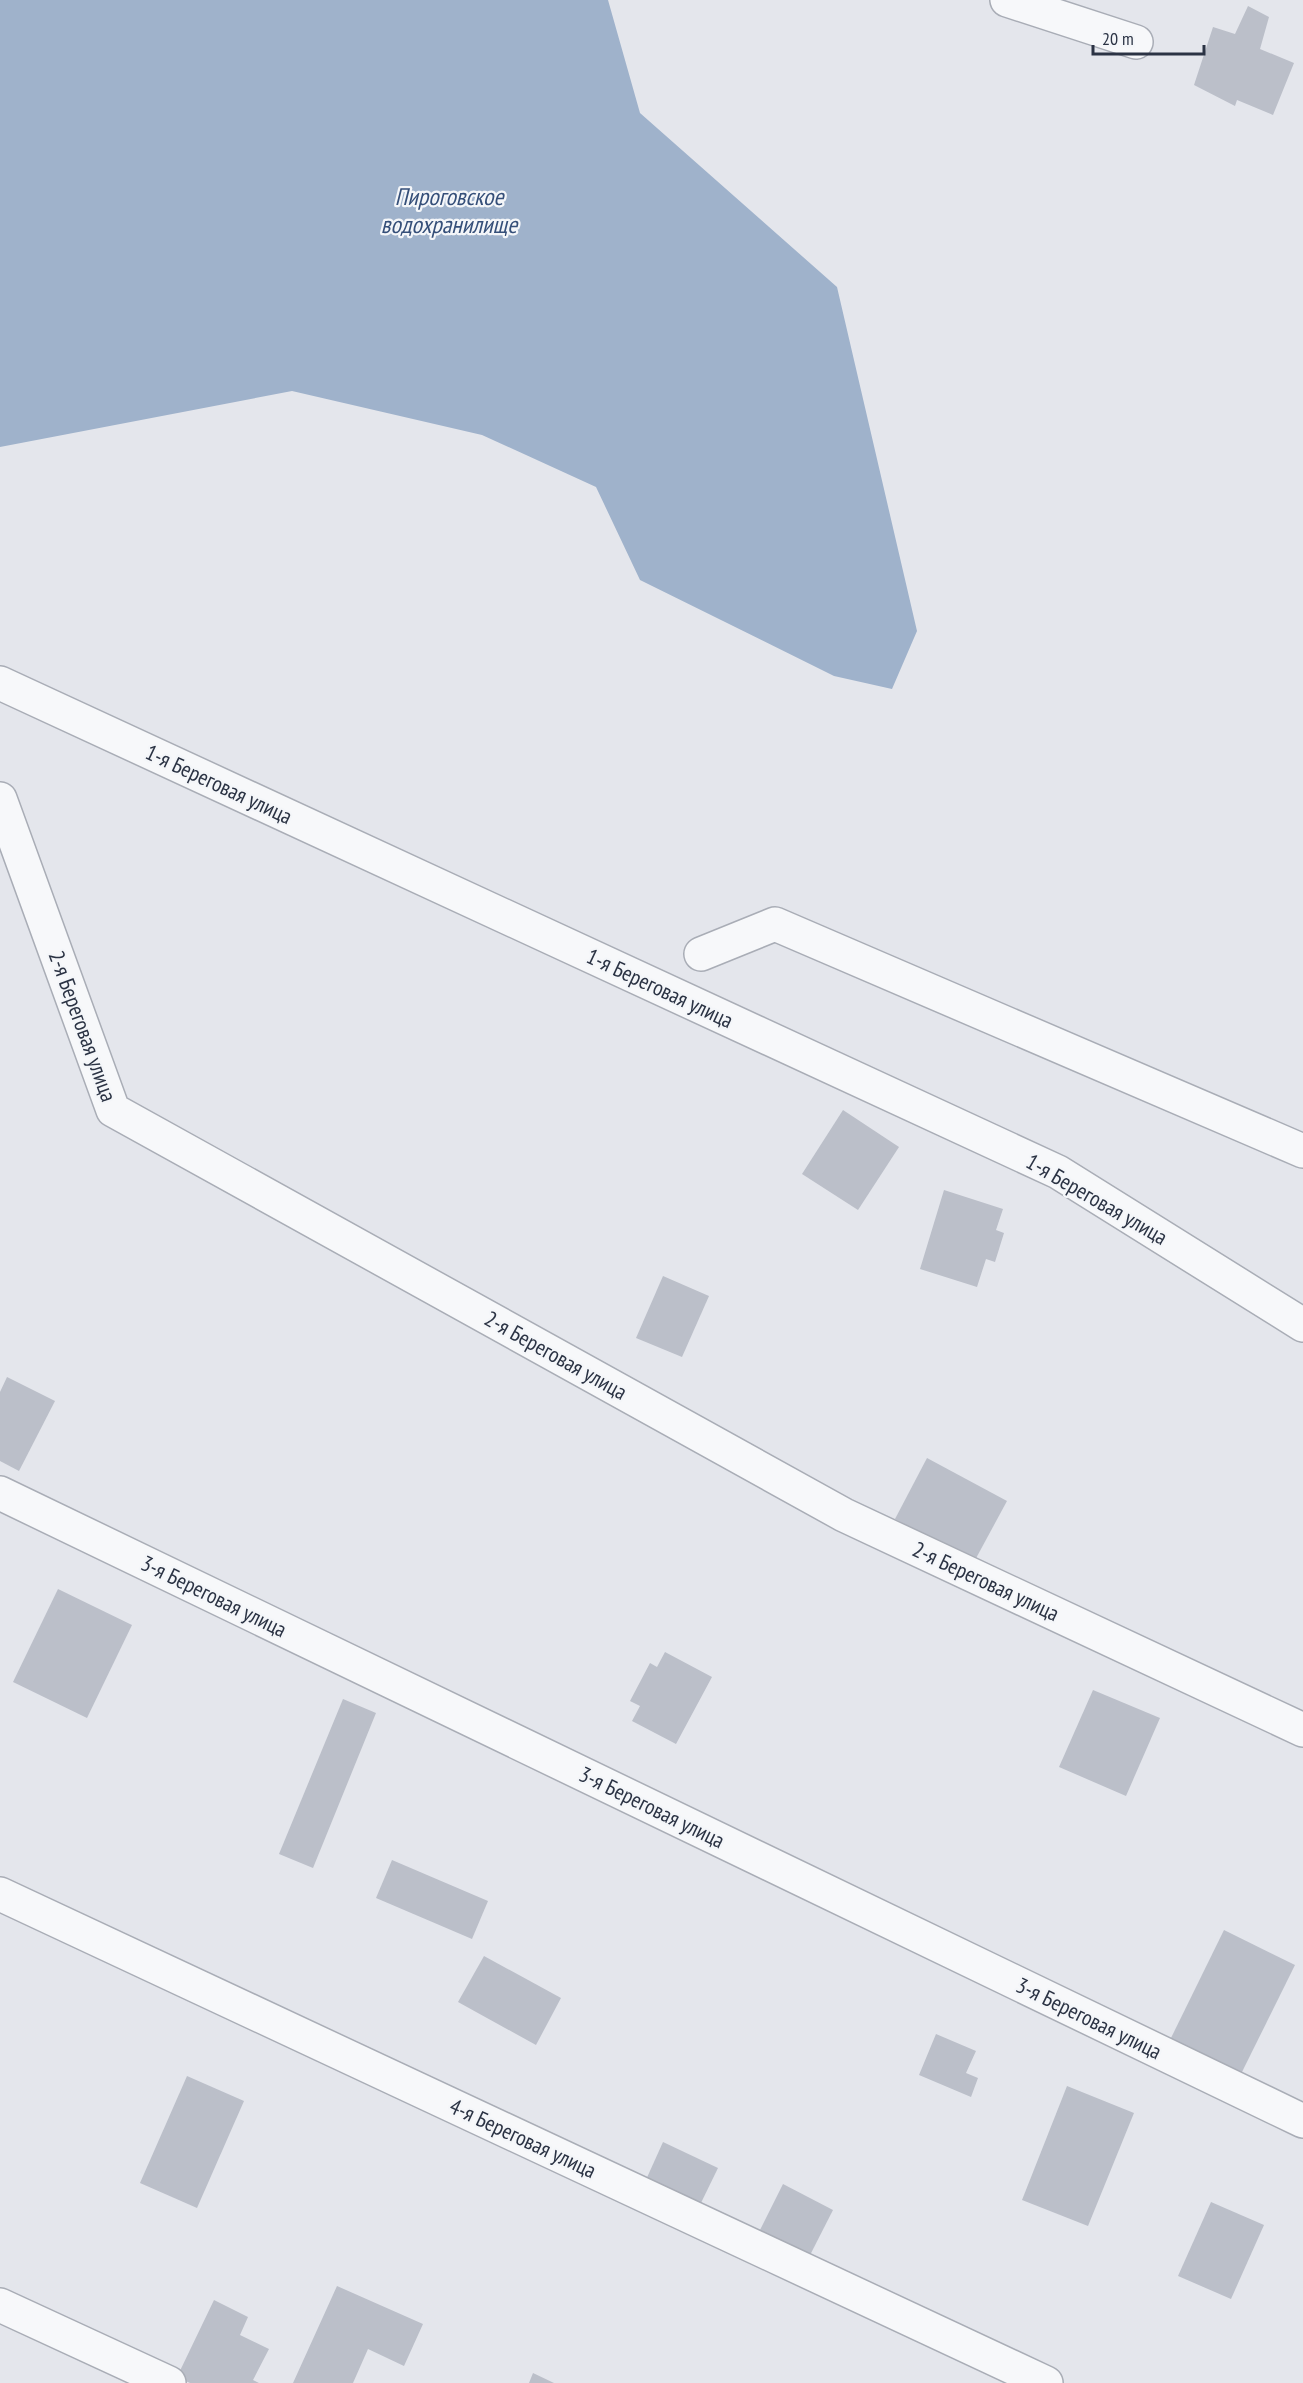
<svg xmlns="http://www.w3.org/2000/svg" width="1303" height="2383" font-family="'PT Sans Narrow',sans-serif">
	<rect width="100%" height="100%" fill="#e4e6ec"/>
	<path fill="#9fb2cb" d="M0,0H608L640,113L837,287L917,631L892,689L834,676L640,580L596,487L482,435L292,391L0,447Z"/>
	<g fill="#bbbfc9">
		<path d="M1248,6L1269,17L1260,49L1294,63L1273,115L1237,100L1235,106L1194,85L1213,27L1235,34Z"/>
		<path d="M843,1110L899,1147L858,1210L802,1174Z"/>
		<path d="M944,1190L1003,1209L996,1230L1004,1233L995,1262L986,1259L977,1287L920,1269Z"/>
		<path d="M663,1276L709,1296L682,1357L636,1338Z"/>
		<path d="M7,1377L55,1401L19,1471L0,1461V1392Z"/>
		<path d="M927,1458L1007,1501L974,1562L895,1519Z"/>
		<path d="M58,1589L132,1625L87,1718L13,1682Z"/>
		<path d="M665,1652L712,1677L676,1744L632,1721L640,1706L630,1701L650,1663L657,1667Z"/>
		<path d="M1093,1690L1160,1718L1126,1796L1059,1767Z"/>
		<path d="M343,1699L376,1713L313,1868L279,1854Z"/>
		<path d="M392,1860L488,1901L472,1939L376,1898Z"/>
		<path d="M1224,1930L1295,1965L1241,2074L1170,2040Z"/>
		<path d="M484,1956L561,1998L536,2045L458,2002Z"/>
		<path d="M936,2034L976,2051L966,2073L978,2078L971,2097L919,2075Z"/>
		<path d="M187,2076L244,2101L197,2208L140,2183Z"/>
		<path d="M1067,2086L1134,2113L1088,2226L1022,2200Z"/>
		<path d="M663,2142L718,2168L699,2207L645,2182Z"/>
		<path d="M783,2184L833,2210L805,2265L755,2240Z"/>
		<path d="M1211,2202L1264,2225L1231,2299L1178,2276Z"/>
		<path d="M337,2286L423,2324L404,2366L368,2349L353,2383H293Z"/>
		<path d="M214,2300L248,2317L240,2335L269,2349L253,2380L259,2383H190L177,2377Z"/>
		<path d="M533,2373L554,2383H529Z"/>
	</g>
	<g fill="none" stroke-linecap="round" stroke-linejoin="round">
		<defs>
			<g id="minor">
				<path d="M1007,0L1136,42"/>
				<path d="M0,683L1058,1172L1303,1325"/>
				<path d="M0,799L113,1110L844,1515L1303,1730"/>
				<path d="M701,954L775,924L1303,1151"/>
				<path d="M0,1493L1303,2121"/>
				<path d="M0,1894L1046,2383"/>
				<path d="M0,2305L169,2383"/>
			</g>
		</defs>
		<use href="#minor" stroke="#a9adb6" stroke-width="36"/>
		<use href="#minor" stroke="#f7f8fa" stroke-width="33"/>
	</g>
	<g text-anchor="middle" stroke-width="4.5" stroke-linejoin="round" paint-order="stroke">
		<g font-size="22" fill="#2b3344" stroke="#f4f6f9">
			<text transform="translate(219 784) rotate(25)" y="8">1-я Береговая улица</text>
			<text transform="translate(660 988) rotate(25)" y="8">1-я Береговая улица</text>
			<text transform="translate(83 1026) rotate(70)" y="8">2-я Береговая улица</text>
			<text transform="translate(1097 1199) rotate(30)" y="8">1-я Береговая улица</text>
			<text transform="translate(556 1355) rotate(29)" y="8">2-я Береговая улица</text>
			<text transform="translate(986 1581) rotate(25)" y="8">2-я Береговая улица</text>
			<text transform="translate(214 1596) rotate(26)" y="8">3-я Береговая улица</text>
			<text transform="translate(652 1807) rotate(26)" y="8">3-я Береговая улица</text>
			<text transform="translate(1089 2018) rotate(26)" y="8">3-я Береговая улица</text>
			<text transform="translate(523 2138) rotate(25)" y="8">4-я Береговая улица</text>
		</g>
		<g font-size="24" font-style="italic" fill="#354f79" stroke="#f4f6f9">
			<text x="449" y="205">Пироговское<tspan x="449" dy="28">водохранилище</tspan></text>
		</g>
	</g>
	<path d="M1093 45v9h111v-9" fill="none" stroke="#2b3344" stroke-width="3"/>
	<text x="1102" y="45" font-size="18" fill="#2b3344" stroke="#f4f6f9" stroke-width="4.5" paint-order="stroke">20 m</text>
</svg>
